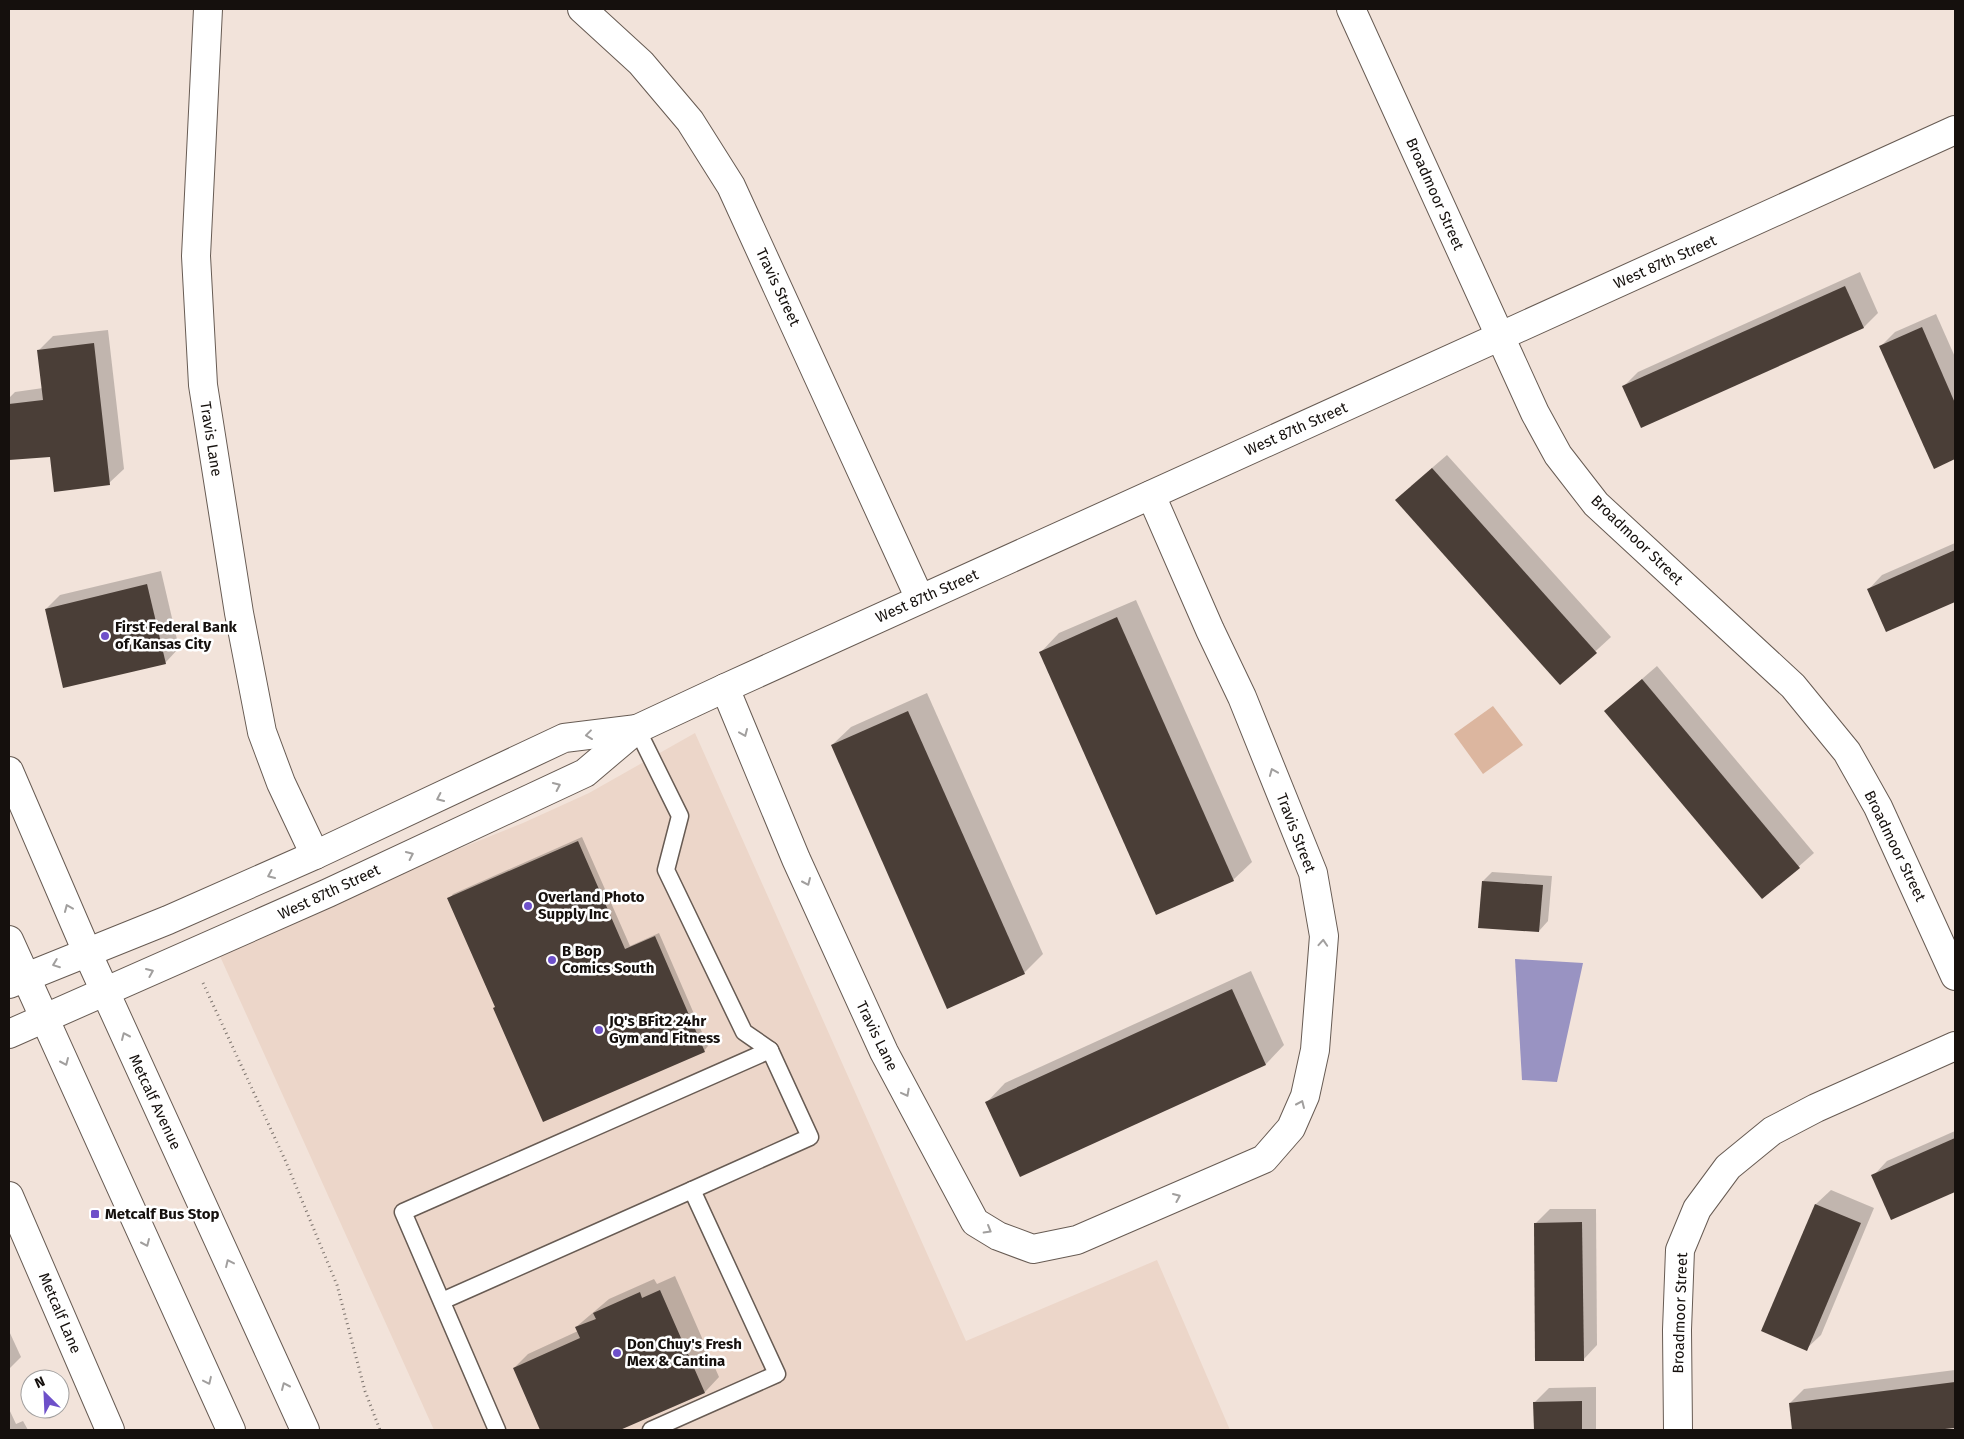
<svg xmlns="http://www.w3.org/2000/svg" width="1964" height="1439" font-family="'Fira Sans',sans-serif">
	<rect width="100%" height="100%" fill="#f2e3da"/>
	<path fill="#ecd6c9" d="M695,733L966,1341L1157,1260L1230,1430H434L219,954L419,865L523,823L589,793Z"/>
	<path fill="#dcb69f" d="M1493,706L1523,745L1483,774L1454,734Z"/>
	<path fill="#9993c2" d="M1515,959L1583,963L1557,1082L1522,1080Z"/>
	<g fill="#0003">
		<path d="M1860,272L1878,313L1864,327L1624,386L1638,372Z"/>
		<path d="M1936,314L1955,357V458L1934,467L1881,346L1895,332Z"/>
		<path d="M108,330L124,469L109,483L51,456L9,459V398L15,392L43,388L39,350L53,336Z"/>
		<path d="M1447,455L1611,637L1561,683L1411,486Z"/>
		<path d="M1955,543V600L1886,631L1868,590L1882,575Z"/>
		<path d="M161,571L179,648L165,663L46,609L60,595Z"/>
		<path d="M1136,600L1252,862L1233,880L1041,652L1059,633Z"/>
		<path d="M1657,666L1814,853L1763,898L1605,711Z"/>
		<path d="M927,693L1043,954L1024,973L832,745L851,727Z"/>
		<path d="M582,837L630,946L659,933L708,1046L704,1051L496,1006L449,899L453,894Z"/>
		<path d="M1492,872L1552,876L1548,921L1539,931L1483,881Z"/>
		<path d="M1251,971L1284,1045L1266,1064L1020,1176L987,1102L1005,1083Z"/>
		<path d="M1955,1131V1190L1892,1218L1873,1176L1887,1161Z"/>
		<path d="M1831,1190L1874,1208L1821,1335L1806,1349L1763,1331L1816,1204Z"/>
		<path d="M1550,1209H1596L1597,1345L1583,1360L1535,1224Z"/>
		<path d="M675,1276L719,1377L705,1392L617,1430H541L514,1368L528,1354L578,1331L576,1327L609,1299L654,1279L657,1284Z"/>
		<path d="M9,1331L21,1357L9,1369Z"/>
		<path d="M1955,1370V1426L1925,1430H1793L1790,1403L1804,1389Z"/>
		<path d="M1596,1387V1430H1535V1402L1549,1388Z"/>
		<path d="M9,1409L16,1424L23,1421L28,1430H9Z"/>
	</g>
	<g fill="#4a3e37">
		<path d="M1845,286L1864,328L1641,428L1622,386Z"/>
		<path d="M1922,327L1955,403V459L1934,469L1879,346Z"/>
		<path d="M94,343L110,485L54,492L50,457L9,460V404L43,400L37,350Z"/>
		<path d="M1432,468L1597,653L1560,685L1395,500Z"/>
		<path d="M1955,550V602L1886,632L1867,589Z"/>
		<path d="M147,584L166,664L63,688L45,609Z"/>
		<path d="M1117,617L1234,881L1156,915L1039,652Z"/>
		<path d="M1642,679L1800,868L1762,899L1604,711Z"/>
		<path d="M908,711L1025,974L947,1009L831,745Z"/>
		<path d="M578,841L625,949L655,936L705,1052L543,1122L493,1008L495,1007L447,898Z"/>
		<path d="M1482,881L1543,885L1539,932L1478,928Z"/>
		<path d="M1232,989L1266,1065L1020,1177L985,1102Z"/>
		<path d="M1955,1138V1192L1891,1220L1871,1175Z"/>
		<path d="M1815,1204L1861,1223L1807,1351L1761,1331Z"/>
		<path d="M1582,1222L1584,1361H1535L1534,1223Z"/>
		<path d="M660,1290L705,1393L620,1430H540L513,1368L580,1338L575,1327L596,1319L593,1313L640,1292L642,1298Z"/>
		<path d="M1955,1382V1428L1935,1430H1792L1789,1403Z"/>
		<path d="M1582,1401V1430H1534L1533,1402Z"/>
	</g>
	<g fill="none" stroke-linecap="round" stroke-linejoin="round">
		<defs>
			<g id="lane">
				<path d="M637,729L680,816L666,870L744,1032L770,1050L810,1137L692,1190L777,1374L651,1430"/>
				<path d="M442,1301L692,1190"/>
				<path d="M497,1430L403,1212L770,1050"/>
			</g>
			<g id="street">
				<path d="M208,9L196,256L203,385L239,613L262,732L281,783L315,855"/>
				<path d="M582,9L641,63L690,121L731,186L920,599"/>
				<path d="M1351,9L1535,413L1558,455L1596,504L1793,686L1847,752L1878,807L1955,976"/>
				<path d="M725,688L796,859L884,1052L975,1222L998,1236L1033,1249L1077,1240L1264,1159L1291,1128L1305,1096L1315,1050L1324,936L1313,873L1242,697L1210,630L1151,495"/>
				<path d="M9,1196L110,1430"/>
				<path d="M1678,1430L1677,1330L1680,1250L1697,1209L1728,1167L1772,1131L1816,1108L1955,1046"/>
			</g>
			<g id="secondary">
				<path d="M9,984L168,920L315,855L564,738L637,729"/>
				<path d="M9,1034L328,893L585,773L637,729L725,688L1955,130"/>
			</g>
			<g id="primary">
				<path d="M9,771L87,952L305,1430"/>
				<path d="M9,940L231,1430"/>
			</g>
		</defs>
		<use href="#lane" stroke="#675b53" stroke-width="19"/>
		<use href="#street" stroke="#675b53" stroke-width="30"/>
		<use href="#secondary" stroke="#675b53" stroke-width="30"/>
		<use href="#primary" stroke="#675b53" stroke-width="30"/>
		<path stroke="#7e756f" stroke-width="3" stroke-dasharray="1 4" stroke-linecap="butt" d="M203,983L286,1162L337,1285L365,1391L380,1430"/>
		<use href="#lane" stroke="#fff" stroke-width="16"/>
		<use href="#street" stroke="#fff" stroke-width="28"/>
		<use href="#secondary" stroke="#fff" stroke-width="28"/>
		<use href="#primary" stroke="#fff" stroke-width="28"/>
	</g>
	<defs><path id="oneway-chevron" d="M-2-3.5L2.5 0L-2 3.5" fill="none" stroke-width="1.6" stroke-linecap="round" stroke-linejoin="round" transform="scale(1.25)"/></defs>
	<g stroke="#a19f9e">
		<use href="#oneway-chevron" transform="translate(744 733) rotate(67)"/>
		<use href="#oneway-chevron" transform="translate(589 735) rotate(173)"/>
		<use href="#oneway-chevron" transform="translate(1273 772) rotate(-112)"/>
		<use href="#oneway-chevron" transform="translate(557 786) rotate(-25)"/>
		<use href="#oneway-chevron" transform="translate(440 798) rotate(155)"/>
		<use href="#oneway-chevron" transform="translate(410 855) rotate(-25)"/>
		<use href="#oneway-chevron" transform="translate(271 875) rotate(156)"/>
		<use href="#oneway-chevron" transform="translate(807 882) rotate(66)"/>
		<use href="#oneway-chevron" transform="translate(68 908) rotate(-113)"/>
		<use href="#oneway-chevron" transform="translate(1323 943) rotate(-86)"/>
		<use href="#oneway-chevron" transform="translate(56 964) rotate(159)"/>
		<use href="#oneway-chevron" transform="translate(150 972) rotate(-23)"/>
		<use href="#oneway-chevron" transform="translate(125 1036) rotate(-114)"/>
		<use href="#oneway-chevron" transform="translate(65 1062) rotate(66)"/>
		<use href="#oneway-chevron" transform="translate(906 1093) rotate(62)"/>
		<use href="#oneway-chevron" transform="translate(1301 1104) rotate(-66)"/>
		<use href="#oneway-chevron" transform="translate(1177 1197) rotate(-23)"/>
		<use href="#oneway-chevron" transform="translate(988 1230) rotate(30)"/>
		<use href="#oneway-chevron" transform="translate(146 1243) rotate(66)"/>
		<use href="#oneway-chevron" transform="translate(229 1263) rotate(-115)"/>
		<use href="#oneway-chevron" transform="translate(208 1381) rotate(65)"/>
		<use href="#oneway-chevron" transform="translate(285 1386) rotate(-114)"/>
	</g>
	<g fill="#6e50c9" stroke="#fff" stroke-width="2">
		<circle cx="105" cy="636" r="5"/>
		<circle cx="528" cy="906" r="5"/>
		<circle cx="552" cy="960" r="5"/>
		<circle cx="599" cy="1030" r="5"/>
		<rect x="90" y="1209" width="10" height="10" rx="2.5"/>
		<circle cx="617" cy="1353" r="5"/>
	</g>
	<g text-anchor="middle" stroke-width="5" stroke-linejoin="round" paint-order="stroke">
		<g font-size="15" fill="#15100d" stroke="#fff">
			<text transform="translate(1435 194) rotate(66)" y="5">Broadmoor Street</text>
			<text transform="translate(1665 262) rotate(-24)" y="5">West 87th Street</text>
			<text transform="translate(778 287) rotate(65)" y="5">Travis Street</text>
			<text transform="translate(1296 429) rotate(-24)" y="5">West 87th Street</text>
			<text transform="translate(211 439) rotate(81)" y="5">Travis Lane</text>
			<text transform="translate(1637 540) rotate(44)" y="5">Broadmoor Street</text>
			<text transform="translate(927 596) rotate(-24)" y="5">West 87th Street</text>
			<text transform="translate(1296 833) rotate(69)" y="5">Travis Street</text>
			<text transform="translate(1895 846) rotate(64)" y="5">Broadmoor Street</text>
			<text transform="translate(329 892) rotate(-25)" y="5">West 87th Street</text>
			<text transform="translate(877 1036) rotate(64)" y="5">Travis Lane</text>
			<text transform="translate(155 1102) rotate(65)" y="5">Metcalf Avenue</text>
			<text transform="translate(60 1313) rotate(67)" y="5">Metcalf Lane</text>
			<text transform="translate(1680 1313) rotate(-88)" y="5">Broadmoor Street</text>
		</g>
		<g font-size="15" font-weight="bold" fill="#15100d" stroke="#fff" text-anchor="start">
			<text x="115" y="632">First Federal Bank<tspan x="115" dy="17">of Kansas City</tspan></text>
			<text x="538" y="902">Overland Photo<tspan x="538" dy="17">Supply Inc</tspan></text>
			<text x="562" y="956">B Bop<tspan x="562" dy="17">Comics South</tspan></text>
			<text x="609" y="1026">JQ's BFit2 24hr<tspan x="609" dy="17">Gym and Fitness</tspan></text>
			<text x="105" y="1219">Metcalf Bus Stop</text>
			<text x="627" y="1349">Don Chuy's Fresh<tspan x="627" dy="17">Mex &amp; Cantina</tspan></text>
		</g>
	</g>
	<rect width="1964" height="1439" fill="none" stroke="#15100d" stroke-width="20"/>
	<g transform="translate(45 1394) rotate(336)"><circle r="24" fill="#ffffff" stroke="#a19f9e"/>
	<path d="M0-4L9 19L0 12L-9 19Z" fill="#6e50c9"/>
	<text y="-8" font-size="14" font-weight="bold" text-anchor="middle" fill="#15100d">N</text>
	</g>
</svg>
